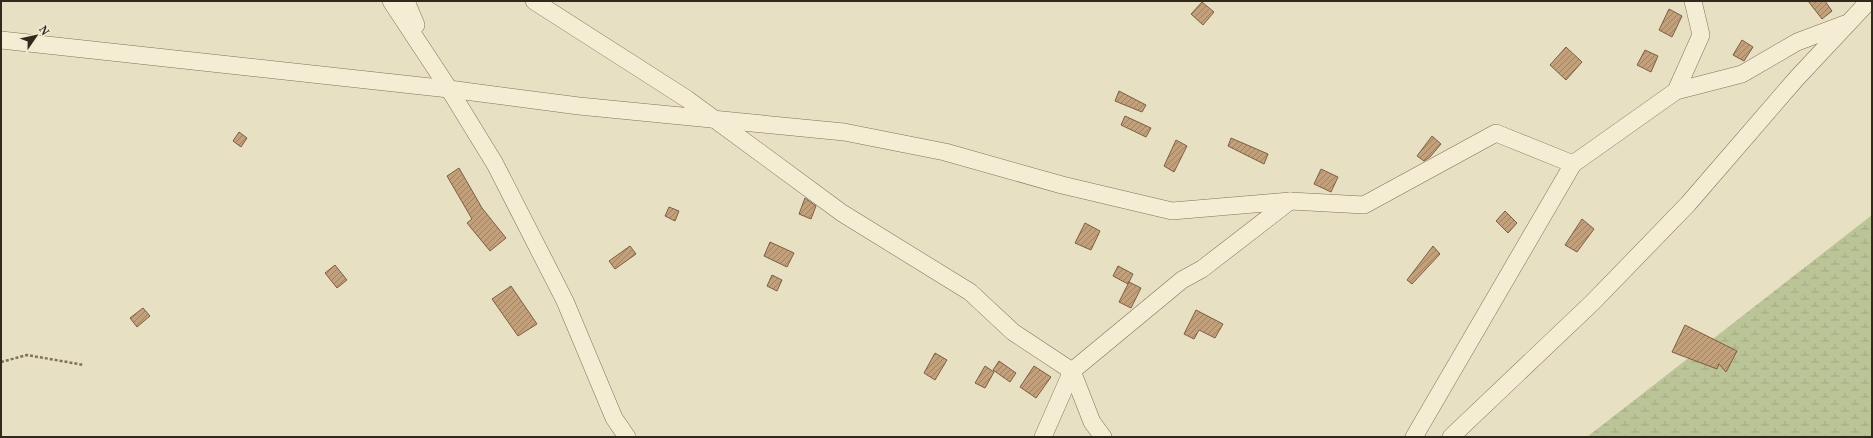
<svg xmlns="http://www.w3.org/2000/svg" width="1873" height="438" font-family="'Noto Serif',serif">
	<defs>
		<pattern id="wetland-marsh" width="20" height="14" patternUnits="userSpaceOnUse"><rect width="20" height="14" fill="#bbc497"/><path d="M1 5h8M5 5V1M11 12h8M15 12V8" fill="none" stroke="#a1a882"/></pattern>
		<pattern id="building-hatch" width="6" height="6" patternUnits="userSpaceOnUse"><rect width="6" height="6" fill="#c2a07c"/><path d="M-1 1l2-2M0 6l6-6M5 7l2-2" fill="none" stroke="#9e8265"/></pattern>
	</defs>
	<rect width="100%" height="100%" fill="#e8e0c2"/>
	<path fill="url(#wetland-marsh)" d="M1872,215V437H1587Z"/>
	<g fill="url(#building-hatch)" stroke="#7c5f44">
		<path d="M1808,1H1825L1832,11L1822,19Z"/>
		<path d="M1202,2L1214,12L1203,25L1191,14Z"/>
		<path d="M1669,9L1682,16L1672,37L1659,30Z"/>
		<path d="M1742,40L1753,47L1744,61L1733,55Z"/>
		<path d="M1566,47L1582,62L1566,80L1550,65Z"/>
		<path d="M1645,50L1658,56L1651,72L1637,65Z"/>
		<path d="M1119,91L1146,105L1142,112L1115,101Z"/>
		<path d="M1125,116L1151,128L1146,137L1121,125Z"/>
		<path d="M239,132L247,138L241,147L233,141Z"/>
		<path d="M1432,136L1441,144L1430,157L1424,161L1417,156Z"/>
		<path d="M1231,138L1268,154L1264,164L1228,146Z"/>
		<path d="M1176,140L1187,146L1174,172L1164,166Z"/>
		<path d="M459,168L482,208L506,238L490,251L467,223L472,219L447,176Z"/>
		<path d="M1321,169L1338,177L1331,192L1314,184Z"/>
		<path d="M805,198L816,206L811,219L799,214Z"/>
		<path d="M669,207L679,211L675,221L665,216Z"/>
		<path d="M1505,211L1517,223L1508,233L1496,221Z"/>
		<path d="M1582,219L1594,229L1577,252L1565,245Z"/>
		<path d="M1085,223L1100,231L1091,250L1075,243Z"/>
		<path d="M770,242L794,253L787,267L764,256Z"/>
		<path d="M630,246L636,254L615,269L609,261Z"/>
		<path d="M1433,246L1440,254L1412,284L1407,280Z"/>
		<path d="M335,265L347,280L337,288L325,273Z"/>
		<path d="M1118,266L1133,274L1128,284L1113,276Z"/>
		<path d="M772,275L782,280L777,291L767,286Z"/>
		<path d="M1129,282L1141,288L1131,308L1119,302Z"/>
		<path d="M511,286L537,324L518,336L492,299Z"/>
		<path d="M143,308L150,316L137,327L130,318Z"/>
		<path d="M1196,310L1223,324L1215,338L1199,330L1194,339L1184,334Z"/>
		<path d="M1685,325L1737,351L1726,372L1719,364L1717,369L1672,352Z"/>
		<path d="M935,353L947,360L935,380L924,373Z"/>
		<path d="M999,361L1016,373L1010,382L993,370Z"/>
		<path d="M985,366L994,372L985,388L975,383Z"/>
		<path d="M1034,366L1051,377L1036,398L1020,387Z"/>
	</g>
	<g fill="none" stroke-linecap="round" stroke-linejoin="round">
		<defs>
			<g id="minor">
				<path d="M391,1L449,89L495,164L565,301L614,418L627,437"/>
				<path d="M406,1L416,25"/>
				<path d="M534,1L687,99L842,213L970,292L1013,332L1072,371L1092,422L1103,437"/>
				<path d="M1,40L449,89L579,106L844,132L945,152L1062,185L1172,211L1290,201L1364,205L1496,133L1573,164"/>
				<path d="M1676,91L1742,74L1797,42L1845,24"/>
				<path d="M1043,437L1072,371L1182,280L1202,269L1290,201"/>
				<path d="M1414,437L1573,164L1676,91L1701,35L1693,1"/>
				<path d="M1451,437L1593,302L1688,204L1796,79L1869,1"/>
			</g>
		</defs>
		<use href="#minor" stroke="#80725b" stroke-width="18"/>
		<path stroke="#80725b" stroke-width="2.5" stroke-dasharray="3 2" stroke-linecap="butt" d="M1,362L27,355L84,365"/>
		<use href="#minor" stroke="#f4edd4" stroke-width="17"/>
	</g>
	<rect width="1873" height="438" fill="none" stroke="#31291e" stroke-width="4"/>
	<g transform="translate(36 36) rotate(56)" stroke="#f0ead0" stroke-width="3" paint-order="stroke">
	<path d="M0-3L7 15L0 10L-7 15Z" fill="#31291e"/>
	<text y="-6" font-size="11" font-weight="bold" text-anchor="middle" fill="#31291e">N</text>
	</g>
</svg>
